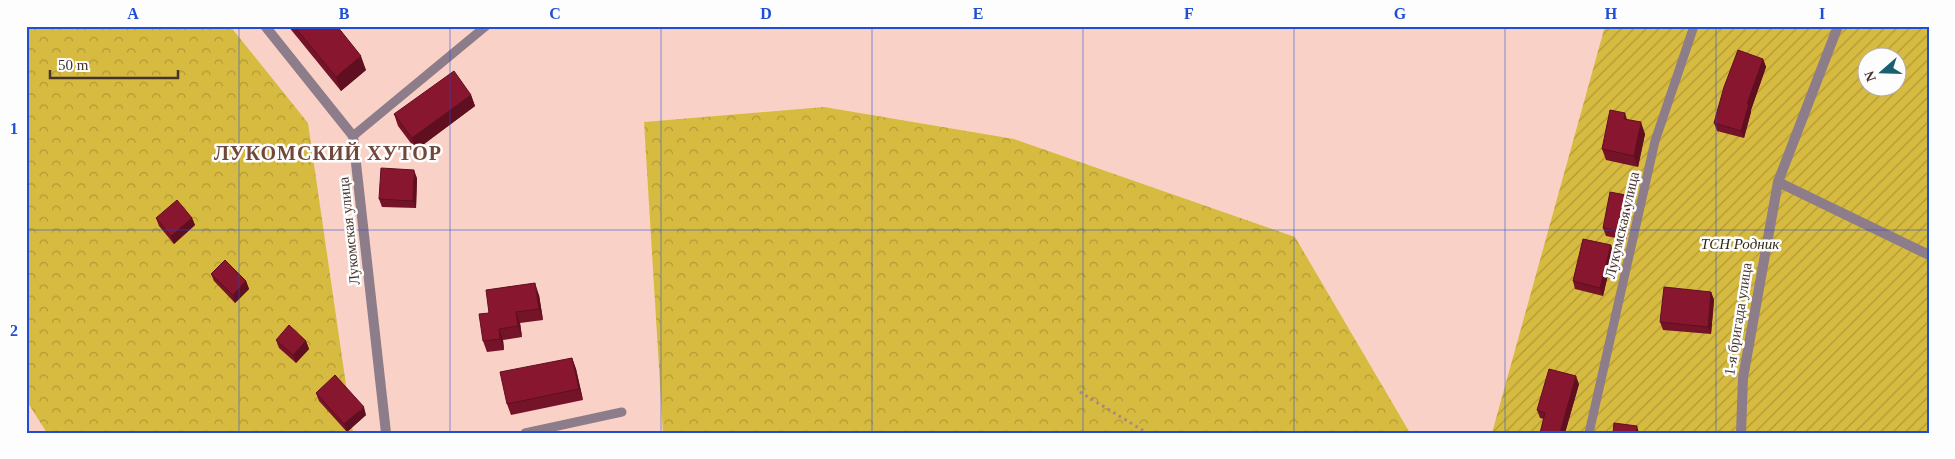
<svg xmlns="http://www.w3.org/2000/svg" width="1955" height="459" font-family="Georgia,serif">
	<defs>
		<pattern id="forest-crowns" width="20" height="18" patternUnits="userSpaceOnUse" patternTransform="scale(1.25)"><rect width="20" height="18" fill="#d7bb40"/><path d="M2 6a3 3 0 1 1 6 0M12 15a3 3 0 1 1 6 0" fill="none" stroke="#b09936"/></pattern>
		<pattern id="garden-furrows" width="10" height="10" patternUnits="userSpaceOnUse" patternTransform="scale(1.25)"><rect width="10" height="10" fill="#d7bb40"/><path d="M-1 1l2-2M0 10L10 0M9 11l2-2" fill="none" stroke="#b09936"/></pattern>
	</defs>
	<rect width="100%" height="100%" fill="#fad1c6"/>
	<g fill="url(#forest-crowns)">
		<path d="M26,26H230L308,123L353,433H47L26,400Z"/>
		<path d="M824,107L1014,139L1295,237L1410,433H663L644,122Z"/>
	</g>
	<path fill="url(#garden-furrows)" fill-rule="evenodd" d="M1605,26H1929V433H1492ZM1868,58H1898V88H1868Z"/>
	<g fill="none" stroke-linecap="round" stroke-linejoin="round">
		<path stroke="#a88981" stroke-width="3" stroke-dasharray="2.5 4" stroke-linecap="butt" d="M1080,392L1147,433"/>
		<g stroke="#8d7c89" stroke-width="9">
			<path d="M353,136L486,26"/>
			<path d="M525,433L622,412"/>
			<path d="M1589,433L1655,141L1694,26"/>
		</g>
		<g stroke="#8d7c89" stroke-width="10">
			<path d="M265,26L353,136L386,433"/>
			<path d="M1778,182L1929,255"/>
			<path d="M1741,433L1743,378L1778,182L1838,26"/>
		</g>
	</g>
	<g fill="#751328">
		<path d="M288,26H337L366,70L341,91Z"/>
		<path d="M1763,59L1766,67L1751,110V112L1744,138L1717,131L1714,123Z"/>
		<path d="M471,95L475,106L416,150L398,126L394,114Z"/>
		<path d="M1625,113L1627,119L1645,134L1638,167L1606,160L1602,149Z"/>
		<path d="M417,178L416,208L382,207L379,199Z"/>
		<path d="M1634,204L1626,240L1606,236L1603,228Z"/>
		<path d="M156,218H192L195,225L174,244L159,226Z"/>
		<path d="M1611,245L1613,253L1603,296L1575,289L1573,281Z"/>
		<path d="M211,274L246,281L249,289L235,303L214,281Z"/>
		<path d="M1711,292L1714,300L1711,334L1663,330L1660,322Z"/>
		<path d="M539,295L543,320L520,323L522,337L503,340L504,350L487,352L483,341L489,313Z"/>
		<path d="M276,340L306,341L309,349L296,363L279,348Z"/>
		<path d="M572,358L576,369L583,400L511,415L507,404Z"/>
		<path d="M1579,384L1565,433H1540L1544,419L1540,418L1537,410Z"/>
		<path d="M316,393L366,415L347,432L319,401Z"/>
	</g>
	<g fill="#5f0f20">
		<path d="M361,56L366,70L341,91L336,77Z"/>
		<path d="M1763,59L1766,67L1751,110V112L1744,138L1741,131L1747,104Z"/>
		<path d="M471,95L475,106L416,150L412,138Z"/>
		<path d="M1641,122L1645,134L1638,167L1634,156Z"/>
		<path d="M414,170L417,178L416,208L413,201Z"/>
		<path d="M1631,196L1634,204L1626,240L1623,232Z"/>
		<path d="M192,218L195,225L174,244L171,236Z"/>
		<path d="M1611,245L1613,253L1603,296L1600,288Z"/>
		<path d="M246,281L249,289L235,303L233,295Z"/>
		<path d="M535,283L539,295L543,320L539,309Z"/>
		<path d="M1711,292L1714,300L1711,334L1708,327Z"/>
		<path d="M516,312L520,323L522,337L518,326Z"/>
		<path d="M499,329L503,340L504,350L500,339Z"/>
		<path d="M306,341L309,349L296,363L293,355Z"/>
		<path d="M572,358L576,369L583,400L579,389Z"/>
		<path d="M1576,376L1579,384L1565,433H1560Z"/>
		<path d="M364,407L366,415L347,432L344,424Z"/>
		<path d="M1637,426L1639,433H1636Z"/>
	</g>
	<g fill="#88162e" stroke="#5f0f20">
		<path d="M294,26H337L361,56L336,77Z"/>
		<path d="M1738,50L1763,59L1747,104H1749L1741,131L1714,123L1724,87Z"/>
		<path d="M454,71L471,95L412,138L394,114Z"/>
		<path d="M1610,110L1625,113L1624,119L1641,122L1634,156L1602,149Z"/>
		<path d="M381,168L414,170L413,201L379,199Z"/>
		<path d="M1610,192L1631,196L1623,232L1603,228Z"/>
		<path d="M177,200L192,218L171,236L156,218Z"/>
		<path d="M1583,239L1611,245L1600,288L1573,281Z"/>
		<path d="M225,260L246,281L233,295L211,274Z"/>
		<path d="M535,283L539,309L516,312L518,326L499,329L500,339L483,341L479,314L489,313L486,290Z"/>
		<path d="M1664,287L1711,292L1708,327L1660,322Z"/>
		<path d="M289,325L306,341L293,355L276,340Z"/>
		<path d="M572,358L579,389L507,404L500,372Z"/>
		<path d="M1549,369L1576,376L1560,433H1540L1545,413L1537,410Z"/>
		<path d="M335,375L364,407L344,424L316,393Z"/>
		<path d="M1614,423L1637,426L1636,433H1613Z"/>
	</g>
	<path fill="none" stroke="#1d4ed8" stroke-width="1" stroke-opacity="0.55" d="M239,26V433M450,26V433M661,26V433M872,26V433M1083,26V433M1294,26V433M1505,26V433M1716,26V433M26,230H1929"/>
	<g text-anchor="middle" stroke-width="5" stroke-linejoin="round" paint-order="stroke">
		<g font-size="15" fill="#46332d" stroke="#fdfdfd">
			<text transform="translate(1622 225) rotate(-77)" y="5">Лукумская улица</text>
			<text transform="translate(349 231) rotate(-96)" y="5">Лукомская улица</text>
			<text transform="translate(1738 319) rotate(-81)" y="5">1-я бригада улица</text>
		</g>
		<g font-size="15" font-style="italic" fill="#312b16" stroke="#fdfdfd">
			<text x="1740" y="249">ТСН Родник</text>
		</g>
		<g font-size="20" font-weight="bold" letter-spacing="1" fill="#71473c" stroke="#fdfdfd">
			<text x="328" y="160">ЛУКОМСКИЙ ХУТОР</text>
		</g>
	</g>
	<rect width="1955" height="459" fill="none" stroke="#fdfdfd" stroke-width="55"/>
	<g transform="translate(1882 72) rotate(250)"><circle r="24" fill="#fdfdfd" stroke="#b4acaa"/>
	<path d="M0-4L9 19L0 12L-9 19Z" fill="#186070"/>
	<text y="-8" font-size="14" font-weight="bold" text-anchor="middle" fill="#46332d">N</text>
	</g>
	<path d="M50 70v8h128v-8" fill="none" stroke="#46332d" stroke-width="2.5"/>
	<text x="58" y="70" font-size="15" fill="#46332d" stroke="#fdfdfd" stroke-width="4" paint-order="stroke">50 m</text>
	<rect x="28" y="28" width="1900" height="404" fill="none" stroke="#1d4ed8" stroke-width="2"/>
	<g font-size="16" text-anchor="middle" font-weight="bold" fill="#1d4ed8">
		<text x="133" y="19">A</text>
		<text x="344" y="19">B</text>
		<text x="555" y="19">C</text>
		<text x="766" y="19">D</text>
		<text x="978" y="19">E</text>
		<text x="1189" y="19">F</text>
		<text x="1400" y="19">G</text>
		<text x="1611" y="19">H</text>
		<text x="1822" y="19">I</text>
		<text x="14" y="134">1</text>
		<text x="14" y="336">2</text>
	</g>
</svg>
